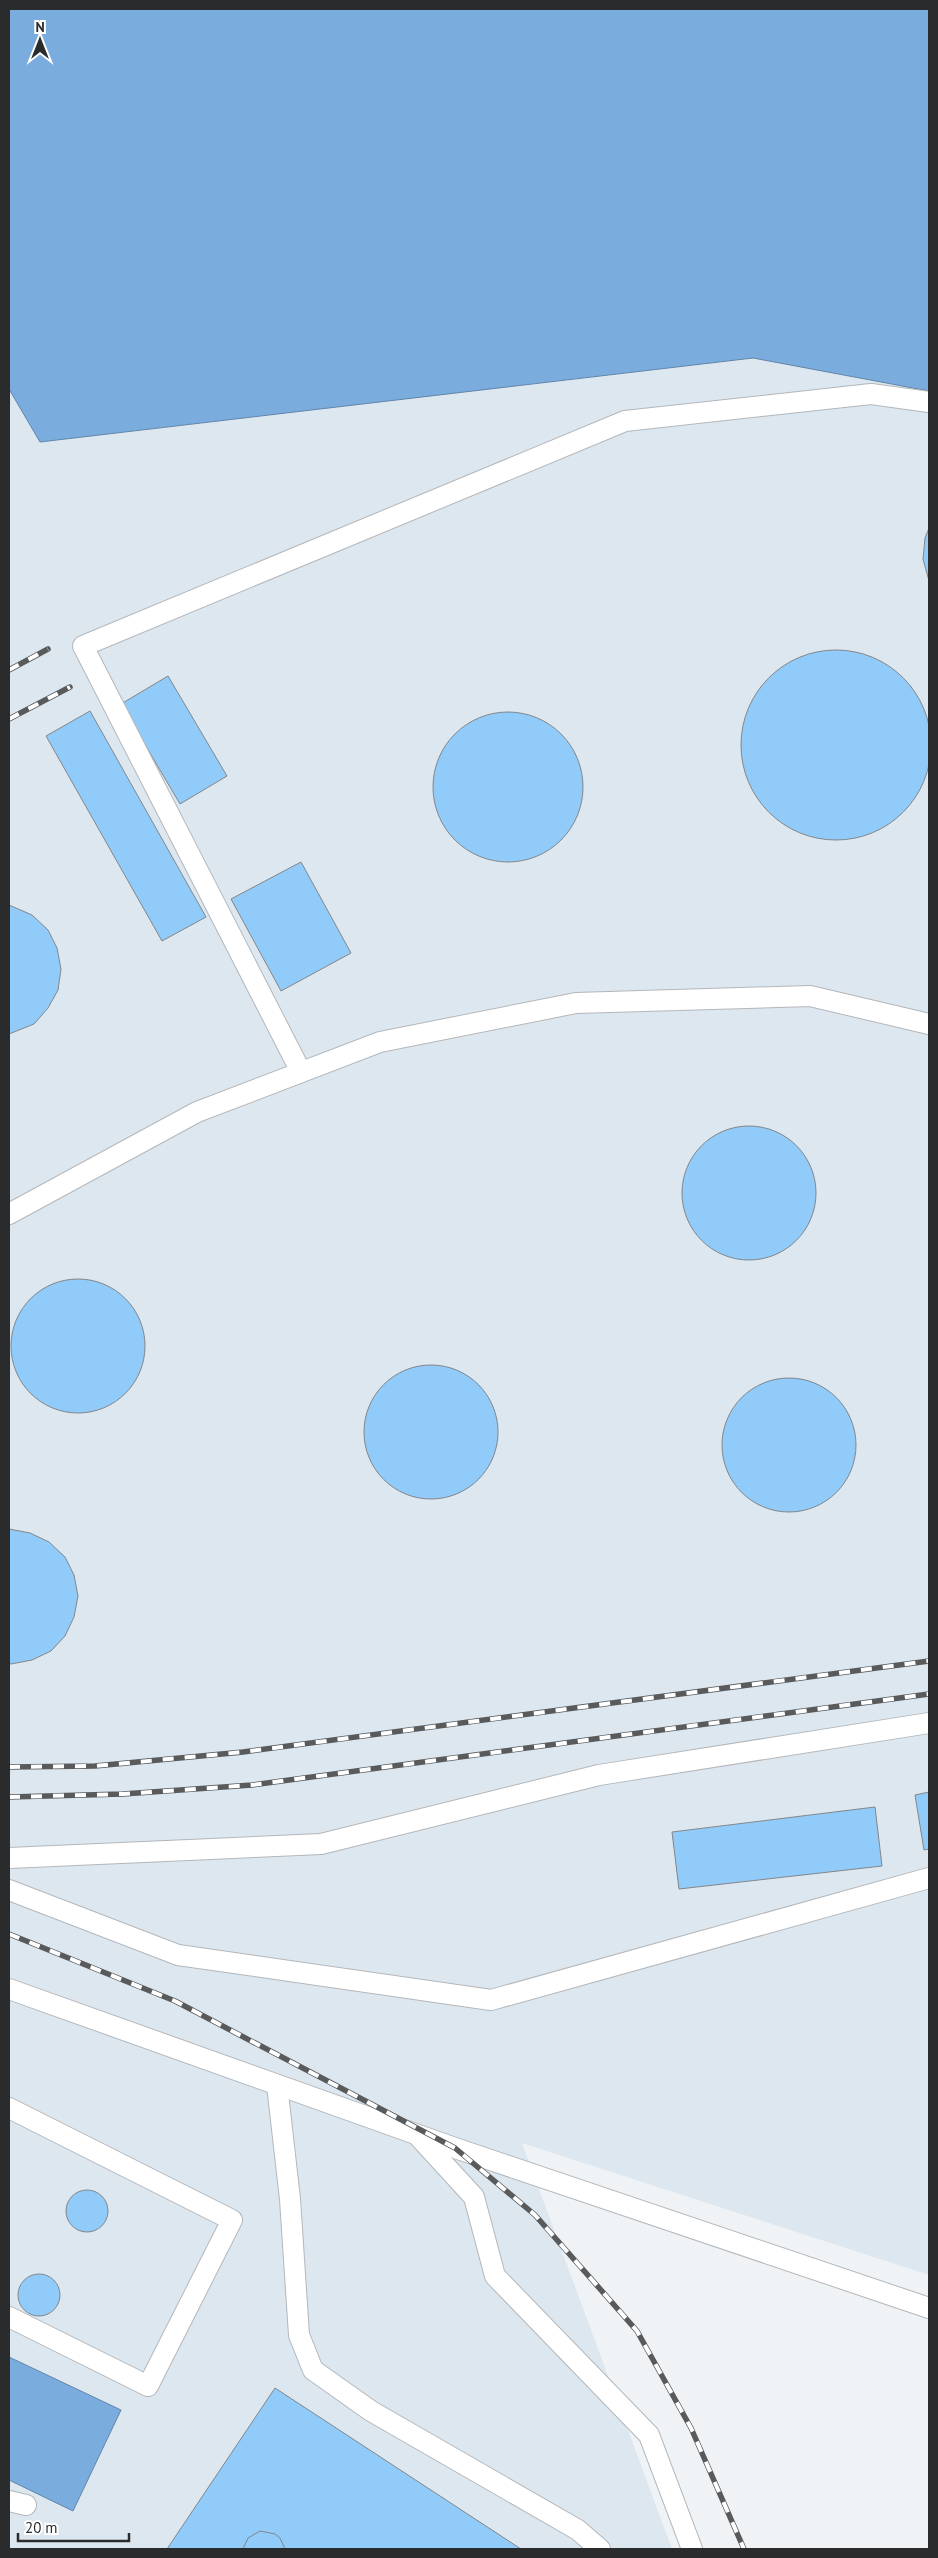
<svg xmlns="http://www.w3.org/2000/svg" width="938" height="2558" font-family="'PT Sans',sans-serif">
	<rect width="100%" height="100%" fill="#f0f3f6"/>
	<path fill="#dde7f0" d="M753,358L929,391V2275L522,2143L672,2549H9V389L40,442Z"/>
	<g fill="#7aacde" stroke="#6285a9">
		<path d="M9,9H929V391L753,358L40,442L9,389Z"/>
		<path d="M9,2357L121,2410L73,2511L9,2480Z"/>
	</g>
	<g fill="#90cbfa" stroke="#838689">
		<path d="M929,528V581L923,559L925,538Z"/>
		<circle cx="836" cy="745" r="95"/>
		<path d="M168,676L227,776L180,804L121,704Z"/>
		<path d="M90,711L206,917L162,941L46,736Z"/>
		<circle cx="508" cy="787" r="75"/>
		<path d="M301,862L351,953L281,991L231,899Z"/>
		<path d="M9,905L32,915L48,930L57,948L61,969L58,990L48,1008L34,1024L9,1034Z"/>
		<circle cx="749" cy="1193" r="67"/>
		<circle cx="78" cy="1346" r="67"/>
		<circle cx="431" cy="1432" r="67"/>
		<circle cx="789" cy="1445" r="67"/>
		<path d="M9,1529L30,1533L49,1542L65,1557L74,1575L78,1596L74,1617L65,1636L51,1651L32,1660L11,1664L9,1663Z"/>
		<path d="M929,1792V1849L924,1850L915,1795Z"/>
		<path d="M875,1807L882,1866L679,1889L672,1832Z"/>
		<circle cx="87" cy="2211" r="21"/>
		<circle cx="39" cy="2295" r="21"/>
		<path d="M275,2388L521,2549H167Z"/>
		<path d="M260,2531L275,2534L280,2538L285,2549H243L248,2538Z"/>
	</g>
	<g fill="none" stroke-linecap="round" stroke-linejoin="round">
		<defs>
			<g id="lane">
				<path d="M301,1072L83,646L625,421L871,394L929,402"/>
				<path d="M9,1214L197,1112L380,1042L576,1003L810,996L929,1024"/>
				<path d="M9,1858L321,1844L599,1775L929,1723"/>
				<path d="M9,1890L178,1955L491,2000L929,1878"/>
				<path d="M9,1989L455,2148L929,2308"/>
				<path d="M277,2085L290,2199L299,2335L313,2370L371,2411L578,2530L600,2549"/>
				<path d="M9,2108L232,2220L148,2386L9,2317"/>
				<path d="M419,2137L474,2197L495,2276L649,2435L692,2549"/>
				<path d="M9,2501L26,2505"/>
			</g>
		</defs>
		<use href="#lane" stroke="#b4b7ba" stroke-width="22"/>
		<use href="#lane" stroke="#fff" stroke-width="20"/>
		<defs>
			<g id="rail">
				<path d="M9,670L48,649"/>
				<path d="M9,719L70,687"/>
				<path d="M9,1767L95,1766L243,1752L929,1661"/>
				<path d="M9,1797L123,1794L252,1785L929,1694"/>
				<path d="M9,1934L175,2001L455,2148L535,2215L637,2331L691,2428L744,2549"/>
			</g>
		</defs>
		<use href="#rail" stroke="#585a5b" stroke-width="5.5"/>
		<use href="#rail" stroke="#fff" stroke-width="4" stroke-dasharray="11" stroke-linecap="butt"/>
	</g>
	<rect width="938" height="2558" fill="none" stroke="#292b2c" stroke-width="20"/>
	<g transform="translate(40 40)" stroke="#ffffff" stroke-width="4" paint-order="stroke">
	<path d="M0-4L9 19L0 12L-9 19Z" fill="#292b2c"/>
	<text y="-8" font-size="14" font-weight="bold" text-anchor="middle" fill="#292b2c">N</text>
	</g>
	<path d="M18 2533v8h111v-8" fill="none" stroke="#292b2c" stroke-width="2.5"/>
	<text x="25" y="2533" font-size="15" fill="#292b2c" stroke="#ffffff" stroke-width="4" paint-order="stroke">20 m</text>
</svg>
